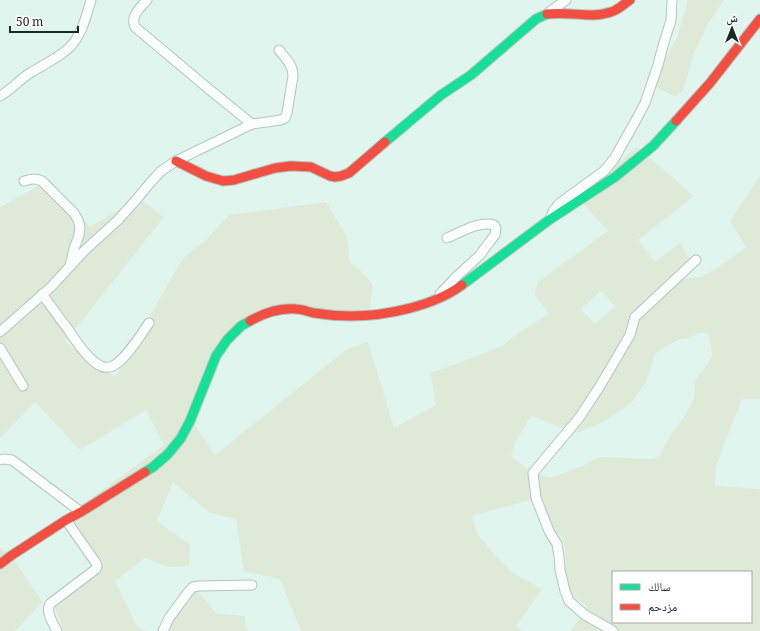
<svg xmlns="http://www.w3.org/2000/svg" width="760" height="631" font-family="Georgia,'Noto Naskh Arabic',serif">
	<rect width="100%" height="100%" fill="#e0f5ee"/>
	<g fill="#dfe9d8" fill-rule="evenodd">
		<path d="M688,0H724L708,24L695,51L683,90L675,97L651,84L677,38Z"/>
		<path d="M637,147L694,196L638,240L655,262L680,243L689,258L676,280L700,277L719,267L746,247L730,221L760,176V399H742L725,442L716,468L715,486L760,489V631H570L588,607L570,594L561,577L566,565V551L562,537L544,522L530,500L472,516L477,533L494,554L513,573L542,589L516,626L522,631H301L280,579L244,571L236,519L210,513L173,482L157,521L190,545L189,566L168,567L145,558L115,581L137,627L147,631H63L52,598L99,565L64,518L164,445L146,410L80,450L35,402L0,438V207L50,180L90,227L139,198L164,217L65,342L115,377L183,258L206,240L229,215L326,202L347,237L350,263L360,270L373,285L369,315L270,309L218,348L192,421L215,455L347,349L368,342L394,428L436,405L430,373L464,361L502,346L517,334L549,314L535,295L538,282L608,231L578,198ZM601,291L615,306L595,324L581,309ZM701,332L708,334L712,349V356L708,363L699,375L695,382L694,398L683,419L672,432L660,455L653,459L602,457L595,459L583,466L550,478L526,468L511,456L515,443L531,416L575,433L582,431L603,422L627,406L633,401L646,382L655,354L667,346L680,339L688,338ZM613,572H751V622H613Z"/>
		<path d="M0,548L13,559L42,602L15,631H0Z"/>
		<path d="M195,588L217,614L244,616L248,631H159Z"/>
	</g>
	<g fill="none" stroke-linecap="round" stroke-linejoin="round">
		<defs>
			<g id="street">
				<path d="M147,0C140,8 130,16 135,27L210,90L252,124"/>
				<path d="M548,13L566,0"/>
				<path d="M0,96C11,90 19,80 30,73C43,65 58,58 69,48C82,35 86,17 91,0"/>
				<path d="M24,181C31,179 35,178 42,181L74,213L78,220L80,227L79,235L74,249L70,266"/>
				<path d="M551,217L554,210L560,203L604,171L614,159L636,120L645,103L658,65L663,46L671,20L672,0"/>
				<path d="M42,294C51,306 59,318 68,329C75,340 89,361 101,366C105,368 108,368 113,366C126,359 140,336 149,323"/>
				<path d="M440,294L456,277L479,256L491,240L495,235L496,228L494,225C480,220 459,233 447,238"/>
				<path d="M0,332L51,287L84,251L118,220L136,200L150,183L161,171L176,161L252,124L281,120L285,118L287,113L293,76C293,65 286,59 279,50"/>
				<path d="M0,348L23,386"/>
				<path d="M0,460L4,459L12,460L81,512"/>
				<path d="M57,631C53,623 44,610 51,603L96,569L97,566L96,563L66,520"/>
				<path d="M163,631L169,618L189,591L193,587L199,586L252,585"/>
				<path d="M613,631L585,615L569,601L565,591L560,570L559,556L557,544L549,531L536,498L533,473L579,418L600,386L630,335L635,317L696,260"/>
			</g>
			<g id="fast">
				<path d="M385,142L441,95L471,75L536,19L547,14"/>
				<path d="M462,285L549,220L615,177L653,146L676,121"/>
				<path d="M145,472L153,467L168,454L181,438L190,421L216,356L227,340L241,326L250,321"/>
			</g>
			<g id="jam">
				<path d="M547,14C568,11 591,19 611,12C618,10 624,4 630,0"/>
				<path d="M676,121L710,83L760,19"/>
				<path d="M176,161L206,176L223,181L234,180L275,168L291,166L311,167L330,176L335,177L341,176L349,173L385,142"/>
				<path d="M250,321C264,313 280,308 296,309C302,309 309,312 314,313C326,315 339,316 351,316C386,316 434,306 462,285"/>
				<path d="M0,564L12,555L66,520L81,512L145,472"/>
			</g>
		</defs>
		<use href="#street" stroke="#b4c5bf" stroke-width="11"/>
		<use href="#fast" stroke="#b4c5bf" stroke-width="11"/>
		<use href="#jam" stroke="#b4c5bf" stroke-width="11"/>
		<use href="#street" stroke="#fafefc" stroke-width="9"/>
		<use href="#fast" stroke="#16e098" stroke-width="9"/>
		<use href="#jam" stroke="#f24e42" stroke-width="9"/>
	</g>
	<rect x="612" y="571" width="140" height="52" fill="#ffffff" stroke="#a4a9a8"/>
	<rect x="620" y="584" width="20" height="6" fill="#16e098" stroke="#a4a9a8"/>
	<text x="648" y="591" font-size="12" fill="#1b2925">سالك</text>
	<rect x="620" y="604" width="20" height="6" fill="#f24e42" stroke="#a4a9a8"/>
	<text x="648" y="611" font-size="12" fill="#1b2925">مزدحم</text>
	<g transform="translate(732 28)" stroke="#ffffff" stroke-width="3" paint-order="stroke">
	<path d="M0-3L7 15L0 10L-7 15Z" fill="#1b2925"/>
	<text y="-6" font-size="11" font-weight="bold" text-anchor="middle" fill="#1b2925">ش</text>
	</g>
	<path d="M10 26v6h68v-6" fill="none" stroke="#1b2925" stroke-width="2"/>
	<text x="16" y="26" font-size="12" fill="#1b2925" stroke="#ffffff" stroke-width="3" paint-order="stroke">50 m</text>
</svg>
